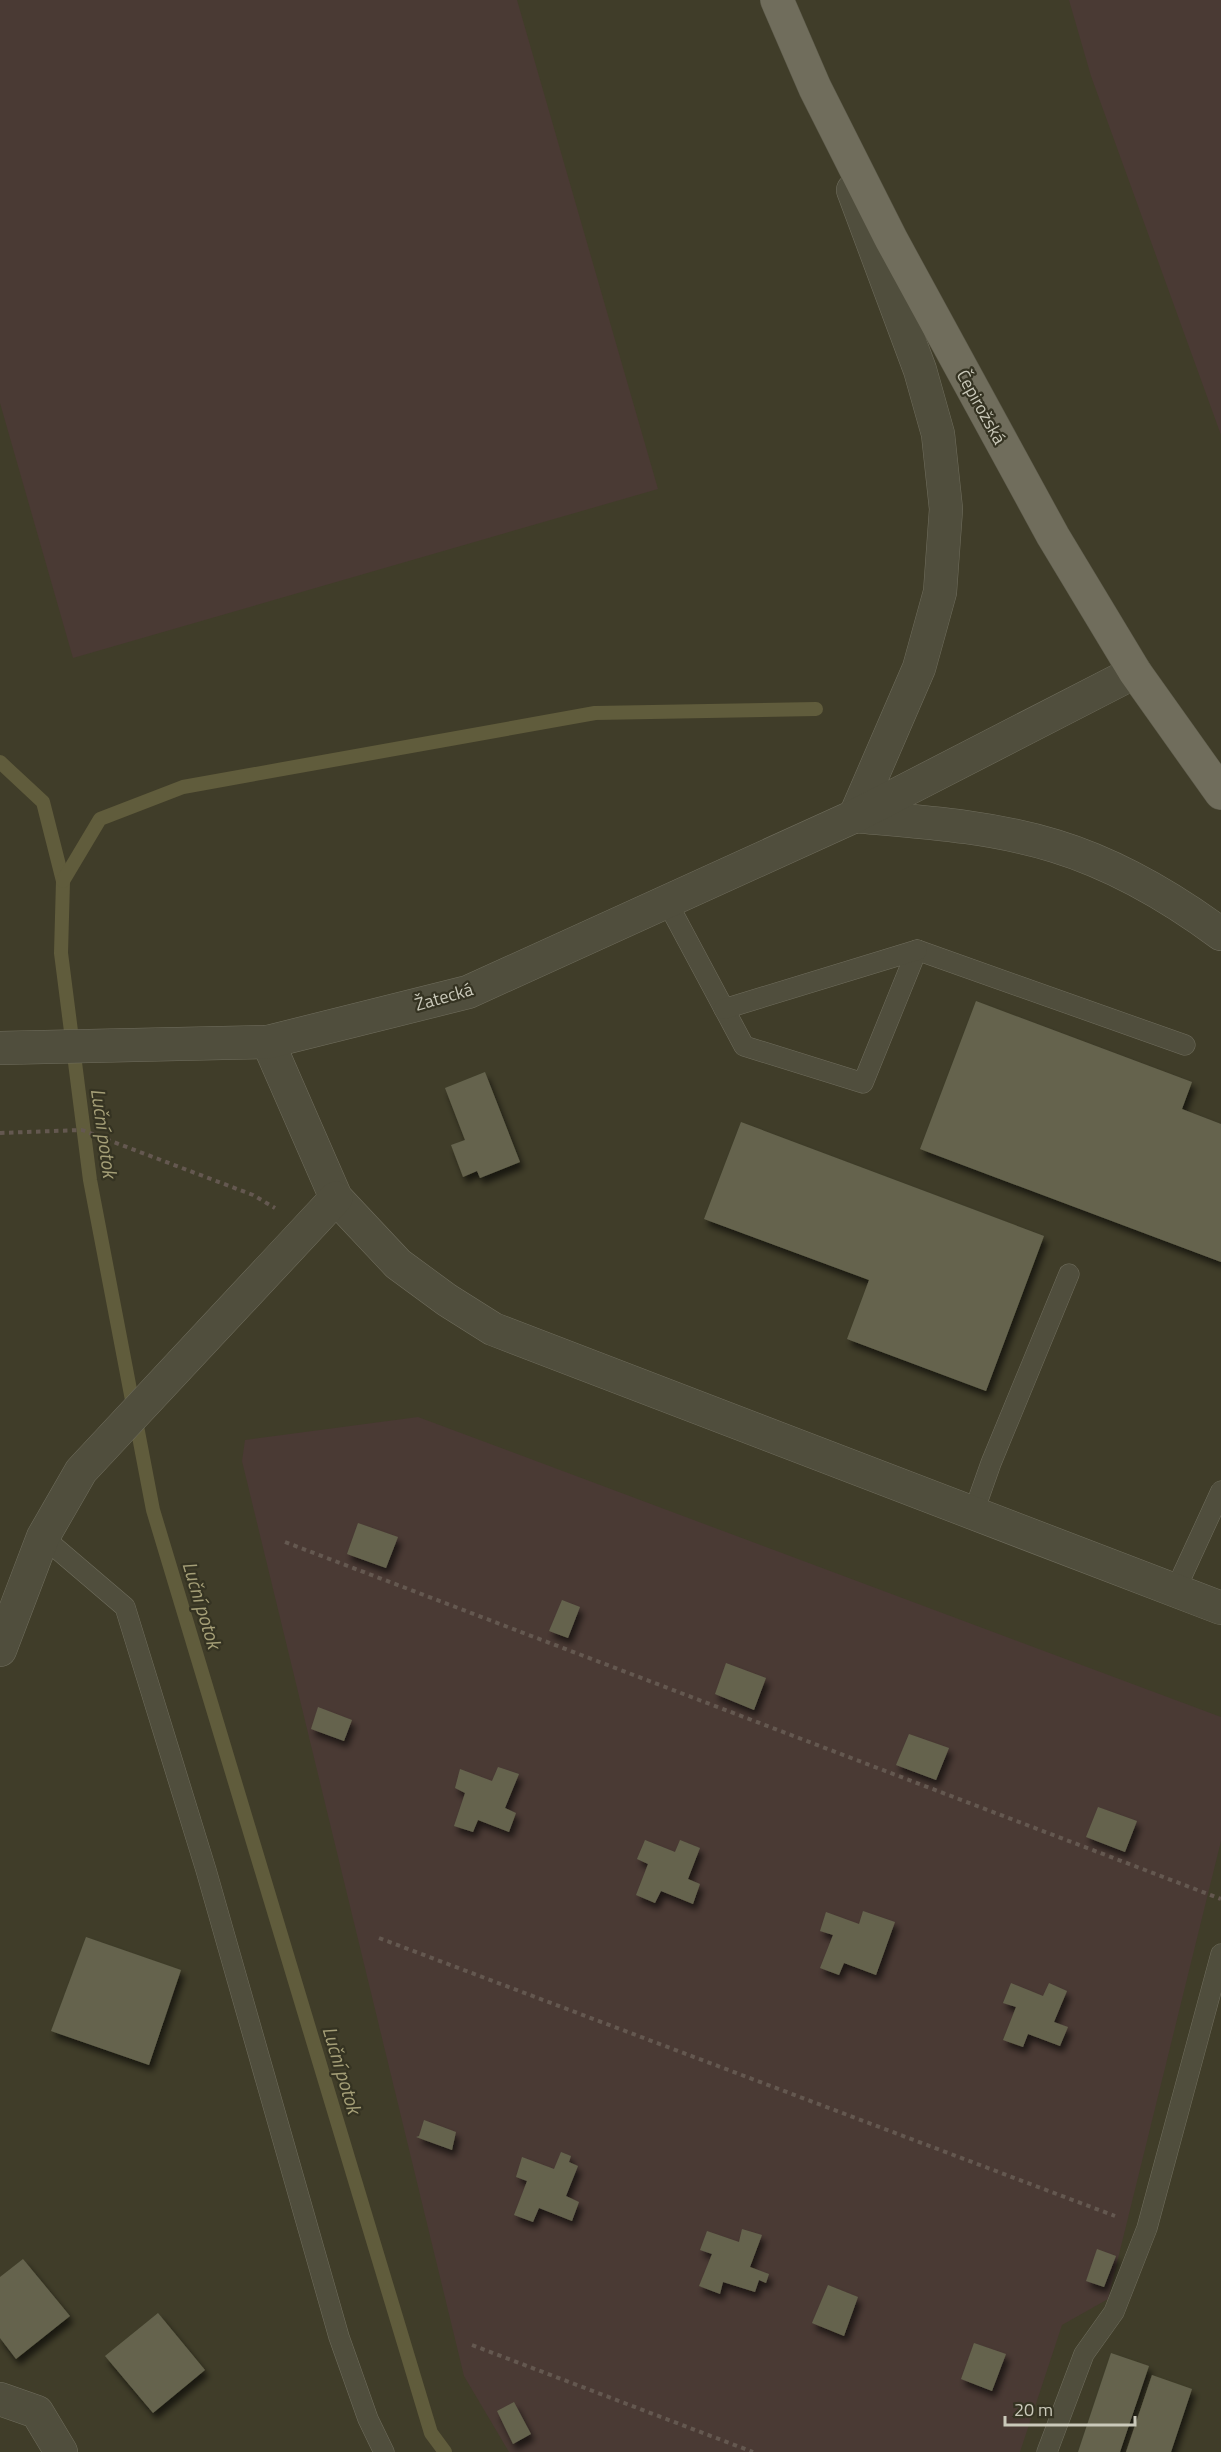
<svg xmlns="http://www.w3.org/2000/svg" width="1221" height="2452" font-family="'Titillium Web',sans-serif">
	<defs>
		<filter id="shadow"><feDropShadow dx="3.5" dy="6" stdDeviation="3" flood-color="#0009"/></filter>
	</defs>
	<rect width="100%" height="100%" fill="#403d29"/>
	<g fill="#4a3a34">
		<path d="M0,0H517L658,489L73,658L0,403Z"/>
		<path d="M1069,0H1221V435L1091,76Z"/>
		<path d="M418,1417L1221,1717V1841L1108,2299L1062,2325L1020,2452H509L464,2376L242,1461L245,1440Z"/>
	</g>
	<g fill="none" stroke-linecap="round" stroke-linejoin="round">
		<g stroke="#605c3c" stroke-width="14">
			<path d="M0,762L43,802L63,881L61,953L90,1180L153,1510L431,2433L445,2452"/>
			<path d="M63,881L100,819L183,787L595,713L816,709"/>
		</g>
	</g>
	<g fill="#65644e" filter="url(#shadow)">
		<path d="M976,1001L1192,1082L1182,1109L1221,1124V1262L920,1149Z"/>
		<path d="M485,1072L520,1162L480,1178L477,1171L463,1177L451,1145L465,1140L445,1088Z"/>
		<path d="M741,1122L1044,1236L986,1391L847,1339L869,1280L704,1219Z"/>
		<path d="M358,1523L398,1537L386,1568L347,1554Z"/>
		<path d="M562,1600L580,1607L568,1638L549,1631Z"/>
		<path d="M726,1663L766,1678L754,1710L715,1694Z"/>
		<path d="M318,1707L352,1720L344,1741L311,1729Z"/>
		<path d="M909,1734L949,1748L936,1780L896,1765Z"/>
		<path d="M498,1767L519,1774L505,1808L516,1813L509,1832L478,1820L473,1832L454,1826L465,1793L455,1788L460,1769L492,1781Z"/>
		<path d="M1098,1807L1137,1821L1125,1852L1086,1837Z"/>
		<path d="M645,1840L675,1852L680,1840L700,1848L688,1879L700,1884L693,1904L661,1891L655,1903L636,1895L648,1864L637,1859Z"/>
		<path d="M863,1911L895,1922L876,1975L844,1963L839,1975L820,1968L833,1935L820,1931L826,1912L859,1924Z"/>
		<path d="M86,1937L181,1970L149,2065L51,2031Z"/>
		<path d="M1011,1983L1043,1996L1049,1983L1067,1991L1054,2022L1068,2027L1060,2046L1028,2034L1023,2047L1003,2040L1016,2007L1003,2003Z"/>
		<path d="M424,2120L456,2132L452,2150L416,2137L419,2136Z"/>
		<path d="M561,2152L571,2156L569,2162L578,2166L566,2196L579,2202L572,2221L539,2208L533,2222L514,2215L527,2181L516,2177L522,2157L554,2169Z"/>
		<path d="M742,2229L762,2235L750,2267L769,2274L766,2283L759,2280L755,2292L723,2282L720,2294L699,2286L712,2254L700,2250L707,2231L739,2242Z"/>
		<path d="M1097,2249L1116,2256L1104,2287L1086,2281Z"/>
		<path d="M23,2259L70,2316L16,2359L0,2338V2277Z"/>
		<path d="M828,2285L858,2297L844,2336L812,2323Z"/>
		<path d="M158,2313L205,2370L153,2413L105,2356Z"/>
		<path d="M974,2343L1006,2354L992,2391L961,2379Z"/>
		<path d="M1111,2353L1149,2366L1124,2440L1120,2452H1078Z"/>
		<path d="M1152,2375L1192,2389L1171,2452H1126Z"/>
		<path d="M514,2402L531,2434L513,2444L497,2411Z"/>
	</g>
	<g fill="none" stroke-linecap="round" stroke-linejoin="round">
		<defs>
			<g id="service">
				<path d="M667,902L744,1046L863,1083L917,950L1185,1045"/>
				<path d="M724,1009L917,950"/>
				<path d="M973,1514L991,1463L1069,1274"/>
				<path d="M43,1537L125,1607L206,1870L339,2337L368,2419L384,2452"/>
				<path d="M1175,1591L1221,1491"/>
				<path d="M1047,2452L1084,2354L1114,2312L1147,2228L1221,1954"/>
			</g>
			<g id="minor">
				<path d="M268,1042L336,1198L398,1264L447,1300L493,1329L1221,1608"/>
				<path d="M0,1650L43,1537L81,1471L336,1198"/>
				<path d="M0,2399L37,2412L61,2452"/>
			</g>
			<g id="tertiary">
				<path d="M853,190L920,370L938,434L946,509L940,592L919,668L855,816"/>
				<path d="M855,816C922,822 990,826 1055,846C1114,864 1171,897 1221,934"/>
				<path d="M0,1048L268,1042L468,992L855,816L1135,672"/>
			</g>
			<path id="primary" d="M777,0L815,88L891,239L1053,536L1135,672L1221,793"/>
		</defs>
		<use href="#service" stroke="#706e5e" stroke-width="21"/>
		<use href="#minor" stroke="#706e5e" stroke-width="34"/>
		<use href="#tertiary" stroke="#706e5e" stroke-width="34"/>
		<use href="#primary" stroke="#5c5a4a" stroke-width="34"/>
		<g stroke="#645850" stroke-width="4" stroke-dasharray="4.5 4.5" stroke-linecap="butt">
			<path d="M0,1133L82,1130L253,1195L275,1208"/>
			<path d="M285,1542L1221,1899"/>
			<path d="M379,1938L1115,2216"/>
			<path d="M472,2345L753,2452"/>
		</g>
		<use href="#service" stroke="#504e3d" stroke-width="20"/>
		<use href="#minor" stroke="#504e3d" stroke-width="33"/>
		<use href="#tertiary" stroke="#504e3d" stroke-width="33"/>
		<use href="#primary" stroke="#706d5c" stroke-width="33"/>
	</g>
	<g text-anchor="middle" stroke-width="4.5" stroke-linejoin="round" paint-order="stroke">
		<g font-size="18" fill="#cac9ba" stroke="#353322">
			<text transform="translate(981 407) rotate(61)" y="6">Čepirožská</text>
			<text transform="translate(444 997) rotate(-16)" y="6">Žatecká</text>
		</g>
		<g font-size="20" font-style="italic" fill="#a59f77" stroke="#353322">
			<text transform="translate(104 1133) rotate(82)" y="7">Luční potok</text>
			<text transform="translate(202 1605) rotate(73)" y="7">Luční potok</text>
			<text transform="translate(342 2070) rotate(73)" y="7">Luční potok</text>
		</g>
	</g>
	<path d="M1005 2416v9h130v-9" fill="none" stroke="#cac9ba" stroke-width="3"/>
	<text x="1014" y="2416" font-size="18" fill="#cac9ba" stroke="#353322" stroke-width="4.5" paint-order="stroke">20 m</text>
</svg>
